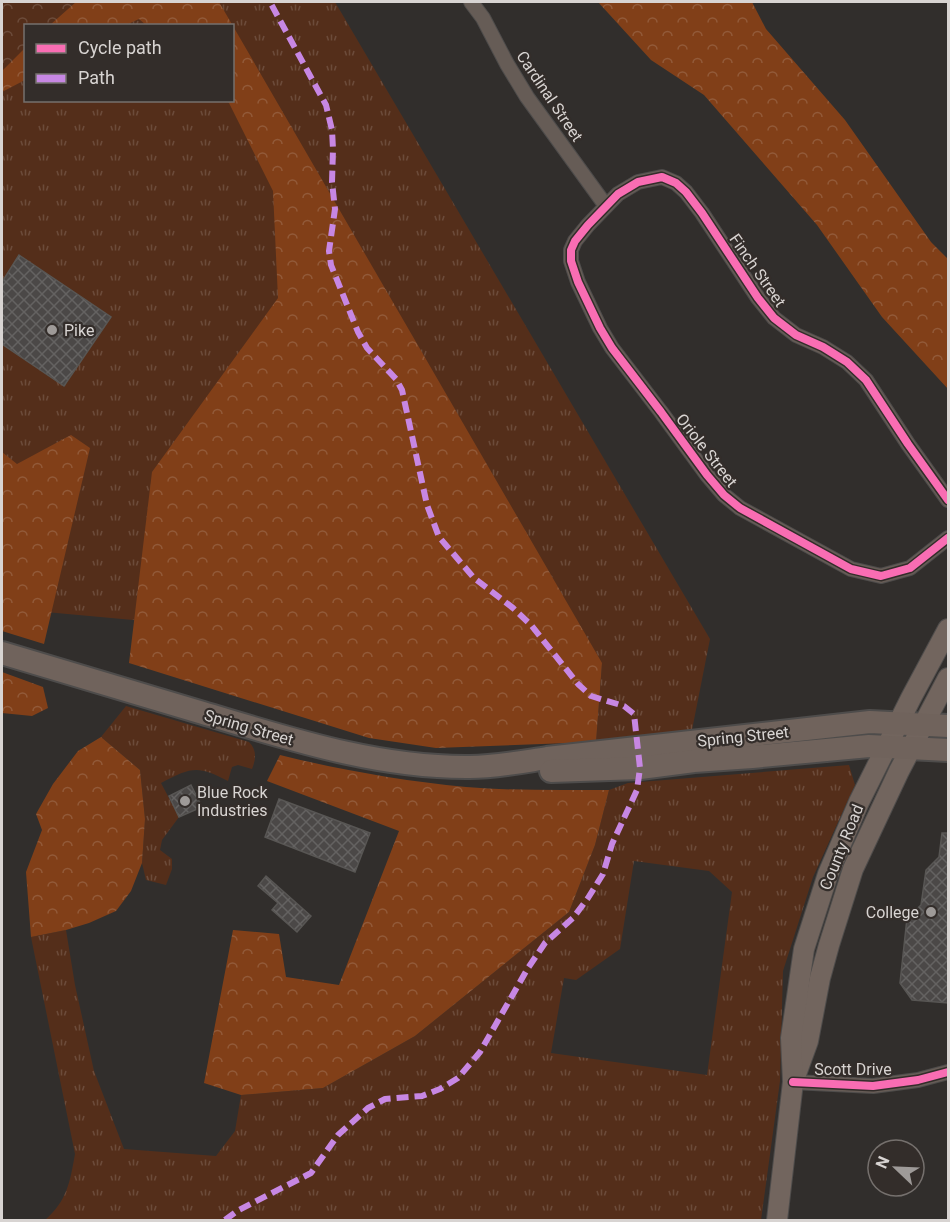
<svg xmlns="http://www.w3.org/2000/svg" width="950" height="1222" font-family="Roboto,sans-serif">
	<defs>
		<pattern id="grass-tufts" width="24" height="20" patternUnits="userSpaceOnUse" patternTransform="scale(1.5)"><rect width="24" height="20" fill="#542e1a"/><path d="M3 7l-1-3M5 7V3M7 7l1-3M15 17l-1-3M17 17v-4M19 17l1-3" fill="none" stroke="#6c4b3a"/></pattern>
		<pattern id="forest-crowns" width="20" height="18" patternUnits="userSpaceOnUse" patternTransform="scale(1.5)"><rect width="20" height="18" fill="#813f18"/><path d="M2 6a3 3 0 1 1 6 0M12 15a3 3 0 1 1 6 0" fill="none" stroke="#925a39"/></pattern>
		<pattern id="park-crowns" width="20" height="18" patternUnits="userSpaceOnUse" patternTransform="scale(1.5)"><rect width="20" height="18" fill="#542e1a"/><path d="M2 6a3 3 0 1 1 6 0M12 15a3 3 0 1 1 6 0" fill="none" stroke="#6c4b3a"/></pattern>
		<pattern id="building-cross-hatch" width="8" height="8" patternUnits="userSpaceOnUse" patternTransform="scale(1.5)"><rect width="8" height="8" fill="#4b4847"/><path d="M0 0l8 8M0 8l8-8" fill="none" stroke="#646261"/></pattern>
	</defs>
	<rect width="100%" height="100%" fill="#312e2c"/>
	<g fill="url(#grass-tufts)" fill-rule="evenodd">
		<path d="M2,2H335L710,639L692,730L596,742L602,663L2,608ZM26,26H232V100H26Z"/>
		<path d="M126,706L249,742C257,750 256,759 252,769L238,765L232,767L228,781C198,765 191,767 161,783L179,817L162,840L160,850L172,859V869L166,885L146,880L142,863L145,819L140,770L101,737Z"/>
		<path d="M849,765L855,785L813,877L783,971L780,1081L761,1220H45C67,1201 70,1182 75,1154L31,937L66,930L75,985L94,1071L124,1149L216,1156L235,1131L241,1095L323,1088L415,1036L569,912L595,845L609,790L628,783ZM634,861L709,871L732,892L707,1075L551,1053L564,978L576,980L620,949Z"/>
	</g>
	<g fill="url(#forest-crowns)">
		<path d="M52,2H219L602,663L596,742L436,748L369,738L129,663L152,472L278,298L273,191L228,101L232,100V26L146,25L139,19L126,25L26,26L25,80L2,92V28Z"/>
		<path d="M598,2H752L766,29L845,120L931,242L948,259V389L882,317L817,225L704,95L651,60Z"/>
		<path d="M71,435L90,448L44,644L2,631V452L17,464Z"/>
		<path d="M2,672L43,687L48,708L32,716L2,713Z"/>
		<path d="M101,737L140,770L145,819L142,863L131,891L116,911L89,923L66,930L31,937L26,872L42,830L36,814L53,784L78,751Z"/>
		<path d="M280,755C341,770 403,781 466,787C514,791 562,790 609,790L595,845L569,912L415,1036L323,1088L241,1095L204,1083L233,930L279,934L286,977L339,985L399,831L267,781Z"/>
	</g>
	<path fill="url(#park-crowns)" d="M2,2H76L50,25L26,26L25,48L2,71Z"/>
	<g fill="url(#building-cross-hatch)" stroke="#585654" stroke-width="1.5">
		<path d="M19,255L111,317L64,386L2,344V282Z"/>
		<path d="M191,785L202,807L179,817L169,796Z"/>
		<path d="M279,799L370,833L355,872L265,837Z"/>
		<path d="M942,833H948V1003L912,1000L900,983L907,918L921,905L926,870L939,857Z"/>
		<path d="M266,876L311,916L297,932L272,910L278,903L258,886Z"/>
	</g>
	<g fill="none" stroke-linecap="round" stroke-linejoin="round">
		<defs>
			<g id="minor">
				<path d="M471,2L483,18L507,64L527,97L606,206"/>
				<path d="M948,500L908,444L866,380L847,362L823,347L796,335L774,318L758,298L702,213L686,192L676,183L662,177L638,182L618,194L588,225L575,241L571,250V261L578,282L600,328L612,348L661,412L707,475L724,495L740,508L851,569L881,576L910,568L948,538"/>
				<path d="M793,1082L873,1086L918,1080L948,1072"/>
			</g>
			<g id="secondary">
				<path d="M796,1074L808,1041L820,978L829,945L853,869L899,771L948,678"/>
				<path d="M777,1220L793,1082L791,1038L804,949L828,874L859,802L911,698L948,629"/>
			</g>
			<g id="primary">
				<path d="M2,653C69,673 136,693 203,713C290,739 378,768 470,767C496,767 521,762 547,758L870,722L948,726"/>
				<path d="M551,771L640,768L694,761L752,757L869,746L948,750"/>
			</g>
		</defs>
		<use href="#minor" stroke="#4e4c4b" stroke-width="16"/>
		<use href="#secondary" stroke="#4e4c4b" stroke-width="22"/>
		<use href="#primary" stroke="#4e4c4b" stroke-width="26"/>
		<use href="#minor" stroke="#665c56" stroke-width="14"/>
		<use href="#secondary" stroke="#72655e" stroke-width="20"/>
		<use href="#primary" stroke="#70635c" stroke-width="22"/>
		<path stroke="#c787e3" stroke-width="6" stroke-dasharray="12 6" stroke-linecap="butt" d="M225,1220L237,1211L311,1173L338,1135L368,1108L385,1099L422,1096L440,1089L458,1078L480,1052L528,968L545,943L573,918L588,898L603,874L612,844L637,790L640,768L634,714L624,706L591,696L578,684L531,625L513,608L474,578L439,537L427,505L402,390L396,379L367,348L358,332L331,265L329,251L335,209L332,182L333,149L332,130L326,105L270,2"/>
		<defs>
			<g id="cycleway">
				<path d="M948,500L908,444L866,380L847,362L823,347L796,335L774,318L758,298L702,213L686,192L676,183L662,177L638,182L618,194L588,225L575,241L571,250V261L578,282L600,328L612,348L661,412L707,475L724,495L740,508L851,569L881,576L910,568L948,538"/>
				<path d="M793,1082L873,1086L918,1080L948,1072"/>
			</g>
		</defs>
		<use href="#cycleway" stroke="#332d2a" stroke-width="11"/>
		<use href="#cycleway" stroke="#f96db3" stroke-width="8"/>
	</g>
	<g fill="#9e9a98" stroke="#332d2a" stroke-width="2">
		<circle cx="52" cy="330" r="6"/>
		<circle cx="185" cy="801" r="6"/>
		<circle cx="931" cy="912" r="6"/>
	</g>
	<g text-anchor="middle" stroke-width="4.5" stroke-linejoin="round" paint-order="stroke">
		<g font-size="16" fill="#d8d4d2" stroke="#332d2a">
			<text transform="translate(550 96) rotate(56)" y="6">Cardinal Street</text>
			<text transform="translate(758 270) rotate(55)" y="6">Finch Street</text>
			<text transform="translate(707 450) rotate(52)" y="6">Oriole Street</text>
			<text transform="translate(249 727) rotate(16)" y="6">Spring Street</text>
			<text transform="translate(743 736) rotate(-6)" y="6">Spring Street</text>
			<text transform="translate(841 847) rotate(-68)" y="6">County Road</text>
			<text x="853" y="1075">Scott Drive</text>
		</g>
		<g font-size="16" fill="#d8d4d2" stroke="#332d2a" text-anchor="start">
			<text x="64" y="336">Pike</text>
			<text x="197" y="798">Blue Rock<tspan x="197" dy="18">Industries</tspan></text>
			<text x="919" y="918" text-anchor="end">College</text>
		</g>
	</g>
	<rect width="950" height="1222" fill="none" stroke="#d8d4d2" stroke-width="6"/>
	<rect x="24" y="24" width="210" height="78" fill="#332d2a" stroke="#75706d" stroke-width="1.5"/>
	<rect x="36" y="44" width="30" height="9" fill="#f96db3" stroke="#75706d" stroke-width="1.5"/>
	<text x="78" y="54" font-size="18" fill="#d8d4d2">Cycle path</text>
	<rect x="36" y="74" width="30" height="9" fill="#c787e3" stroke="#75706d" stroke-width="1.5"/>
	<text x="78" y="84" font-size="18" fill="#d8d4d2">Path</text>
	<g transform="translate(896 1168) rotate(293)"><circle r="28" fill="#332d2a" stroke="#75706d" stroke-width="1.5"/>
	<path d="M0-4.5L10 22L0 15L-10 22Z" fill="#9e9a98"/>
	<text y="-9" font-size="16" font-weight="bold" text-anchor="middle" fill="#d8d4d2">N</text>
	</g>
</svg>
